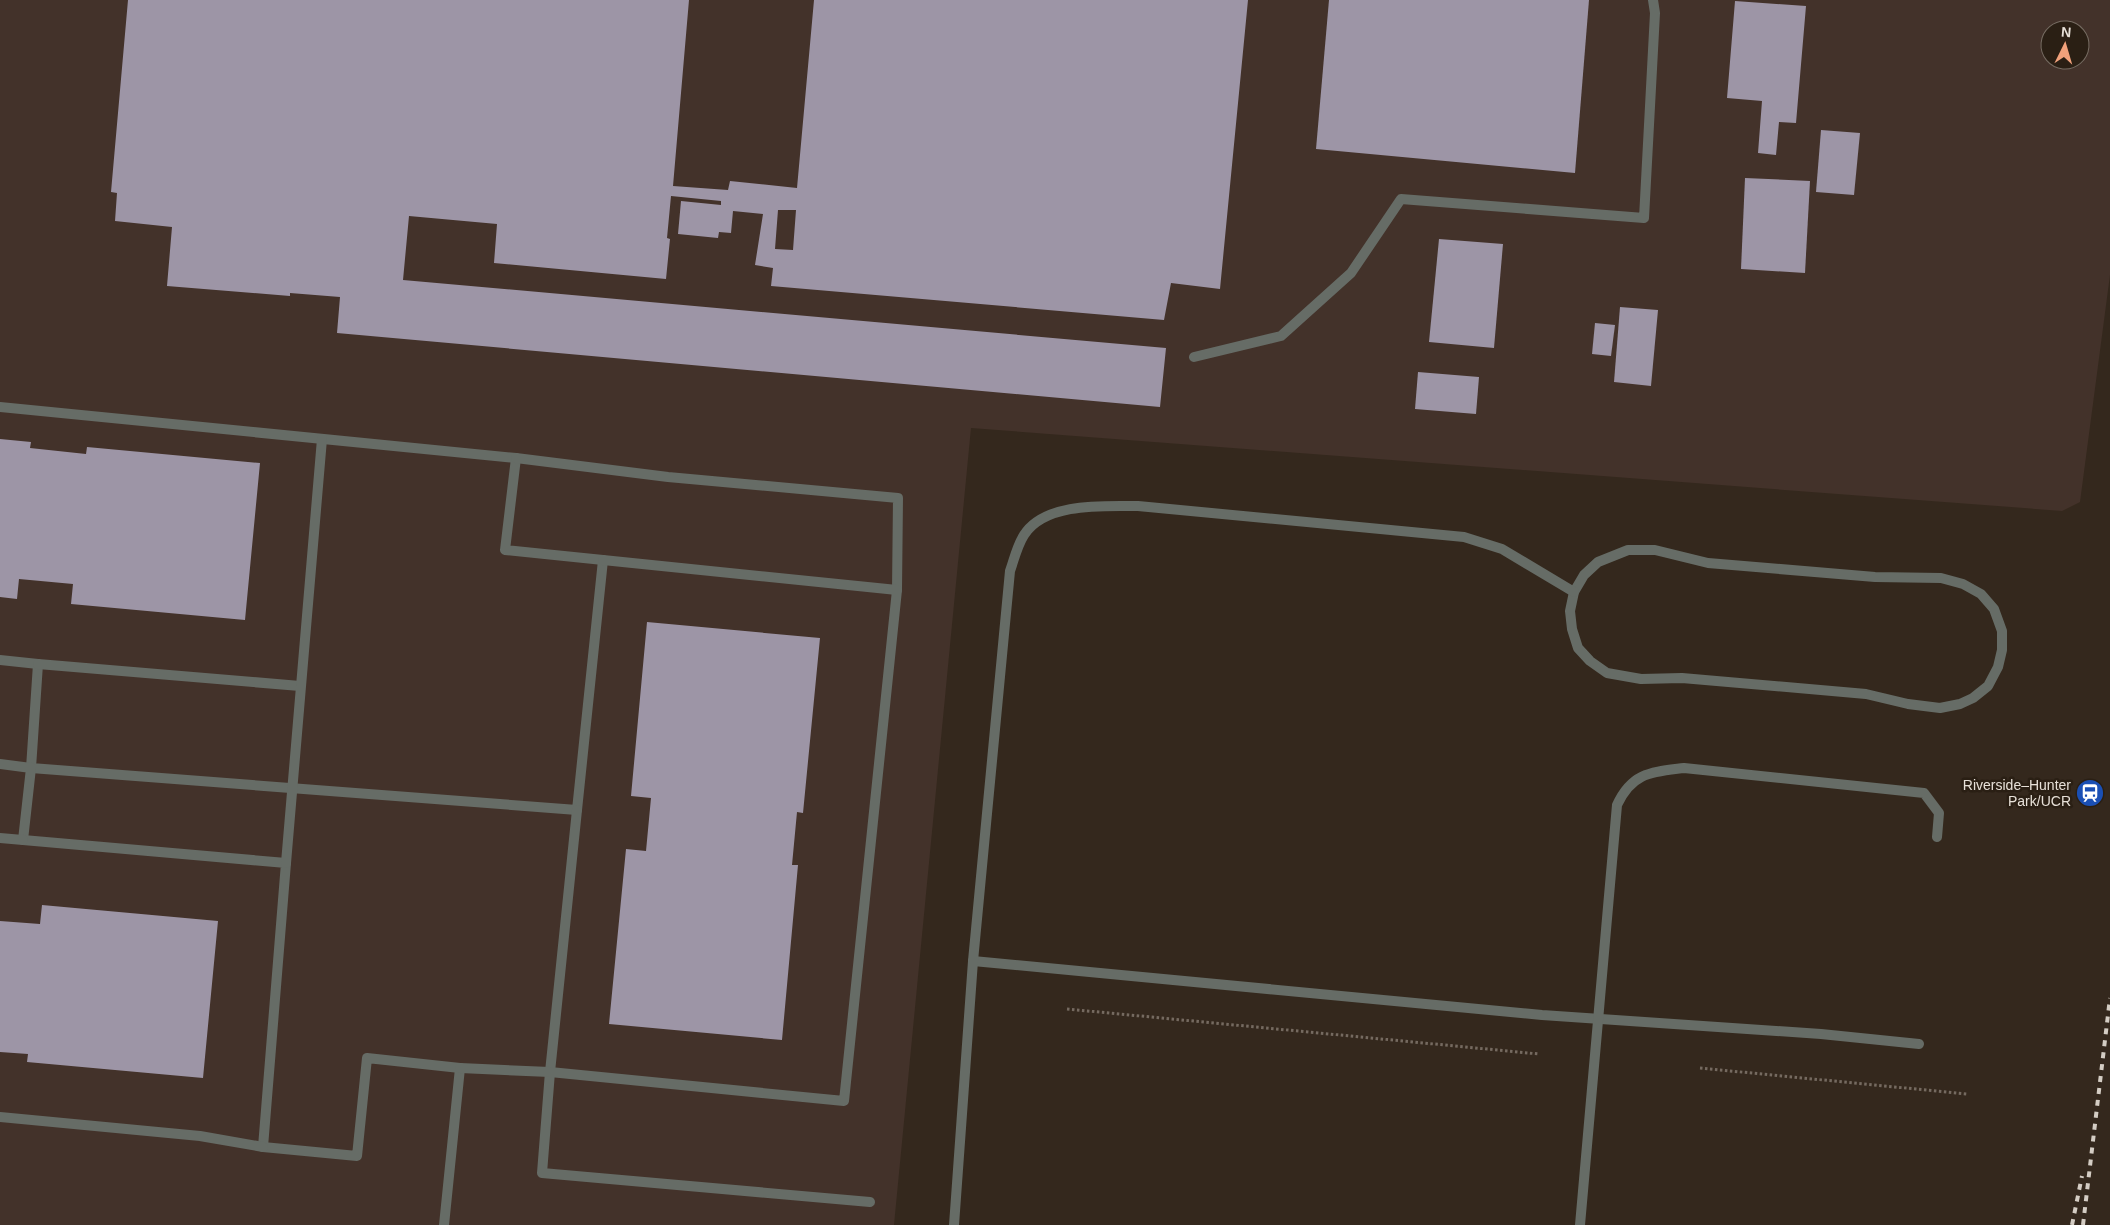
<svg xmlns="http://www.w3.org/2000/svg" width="2110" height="1225" font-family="Arial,sans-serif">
	<rect width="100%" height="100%" fill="#34281d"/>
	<path fill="#43322a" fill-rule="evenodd" d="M0,0H2110V275L2080,502L2062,511L971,428L894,1225H0ZM2050,30H2080V60H2050Z"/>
	<g fill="#9d95a6" fill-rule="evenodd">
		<path d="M128,0H689L673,186L728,190L730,181L797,188L814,0H1248L1220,289L1171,283L1164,320L771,286L773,268L755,265L763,214L733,211L731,233L719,232L718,238L678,234L681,201L721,205V201L671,196L667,238L670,239L666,279L494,263L497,224L409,216L403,280L1166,348L1160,407L337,333L340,297L290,293V296L167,286L172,227L115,221L117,193L111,192ZM778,210H796L793,250L775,249Z"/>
		<path d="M1329,0H1589L1575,173L1316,149Z"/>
		<path d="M1735,1L1806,6L1796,123L1779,122L1776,155L1758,153L1762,101L1727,98Z"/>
		<path d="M1821,130L1860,133L1854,195L1816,192Z"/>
		<path d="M1745,178L1810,181L1805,273L1741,269Z"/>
		<path d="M1439,239L1503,244L1494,348L1429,342Z"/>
		<path d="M1620,307L1658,310L1651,386L1614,382Z"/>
		<path d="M1595,323L1615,325L1611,356L1592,354Z"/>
		<path d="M1418,372L1479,377L1476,414L1415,409Z"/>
		<path d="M0,439L31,442L30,448L86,454L87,447L260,463L245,620L71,604L73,584L19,579L17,599L0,597Z"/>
		<path d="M647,622L820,638L803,813L797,812L792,865H798L782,1040L609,1024L626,849L646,851L651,798L631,796Z"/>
		<path d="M42,905L218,921L203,1078L27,1062L28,1054L0,1052V921L40,924Z"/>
	</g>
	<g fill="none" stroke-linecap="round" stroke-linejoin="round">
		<g stroke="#756a60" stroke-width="3" stroke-dasharray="2.5 2.5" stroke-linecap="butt">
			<path d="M1067,1009L1539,1054"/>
			<path d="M1700,1068L1967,1094"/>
		</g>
		<g stroke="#666c66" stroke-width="10">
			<path d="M1194,357L1281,336L1351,273L1401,199L1644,218L1655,13L1653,0"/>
			<path d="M0,407L516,458L505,550L603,560L577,810L31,768L38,664L0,660"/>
			<path d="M516,458L668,477L898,498L897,590"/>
			<path d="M1628,550H1655L1708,563L1875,577L1941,578L1963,584L1981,594L1994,609L2002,631V650L1998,667L1988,686L1973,698L1960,704L1940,708L1908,704L1866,694L1682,678L1641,679L1607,673L1590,661L1578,648L1572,629L1570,611L1574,592L1584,575L1598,562Z"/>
			<path d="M38,664L300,686"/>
			<path d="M0,764L31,768L23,840L286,863L263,1147L357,1156L367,1058L460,1068L444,1225"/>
			<path d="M577,810L550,1072L542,1173L870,1202"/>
			<path d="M0,838L23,840"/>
			<path d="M286,863L322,439"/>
			<path d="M973,961L1542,1015L1821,1034L1919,1044"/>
			<path d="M460,1068L550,1072L844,1101L897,590L603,560"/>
			<path d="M0,1117L200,1136L263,1147"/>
			<path d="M954,1225L973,961L1010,571C1014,560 1017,546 1024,535C1045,502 1104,506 1138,506L1464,537L1502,549L1574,592"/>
			<path d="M1580,1225L1617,805C1632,772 1652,772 1684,768L1924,793L1939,813L1937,837"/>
		</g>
		<g stroke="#d4cdc4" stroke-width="4" stroke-dasharray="6 6" stroke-linecap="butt">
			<path d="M2072,1225L2082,1176"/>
			<path d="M2083,1225L2110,998"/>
		</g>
	</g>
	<defs>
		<symbol id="station-disc" viewBox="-11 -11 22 22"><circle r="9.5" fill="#1a4fb4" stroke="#2a1f14"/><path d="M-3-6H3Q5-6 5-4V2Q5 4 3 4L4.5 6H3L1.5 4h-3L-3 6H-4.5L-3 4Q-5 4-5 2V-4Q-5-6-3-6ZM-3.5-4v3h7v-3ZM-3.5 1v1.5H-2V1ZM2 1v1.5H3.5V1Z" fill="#fff"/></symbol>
	</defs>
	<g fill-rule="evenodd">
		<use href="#station-disc" x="2074" y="777" width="32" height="32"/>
	</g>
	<g text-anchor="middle" stroke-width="5" stroke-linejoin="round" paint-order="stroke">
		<g font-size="14" fill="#e7e0d8" stroke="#2a1f14" text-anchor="end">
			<text x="2071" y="790">Riverside–Hunter<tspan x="2071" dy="16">Park/UCR</tspan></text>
		</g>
	</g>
	<g transform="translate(2065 45) rotate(5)"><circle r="24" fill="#2a1f14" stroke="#766c62"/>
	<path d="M0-4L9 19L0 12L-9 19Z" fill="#f1a17b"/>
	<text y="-8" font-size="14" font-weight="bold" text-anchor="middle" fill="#e7e0d8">N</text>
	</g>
</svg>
